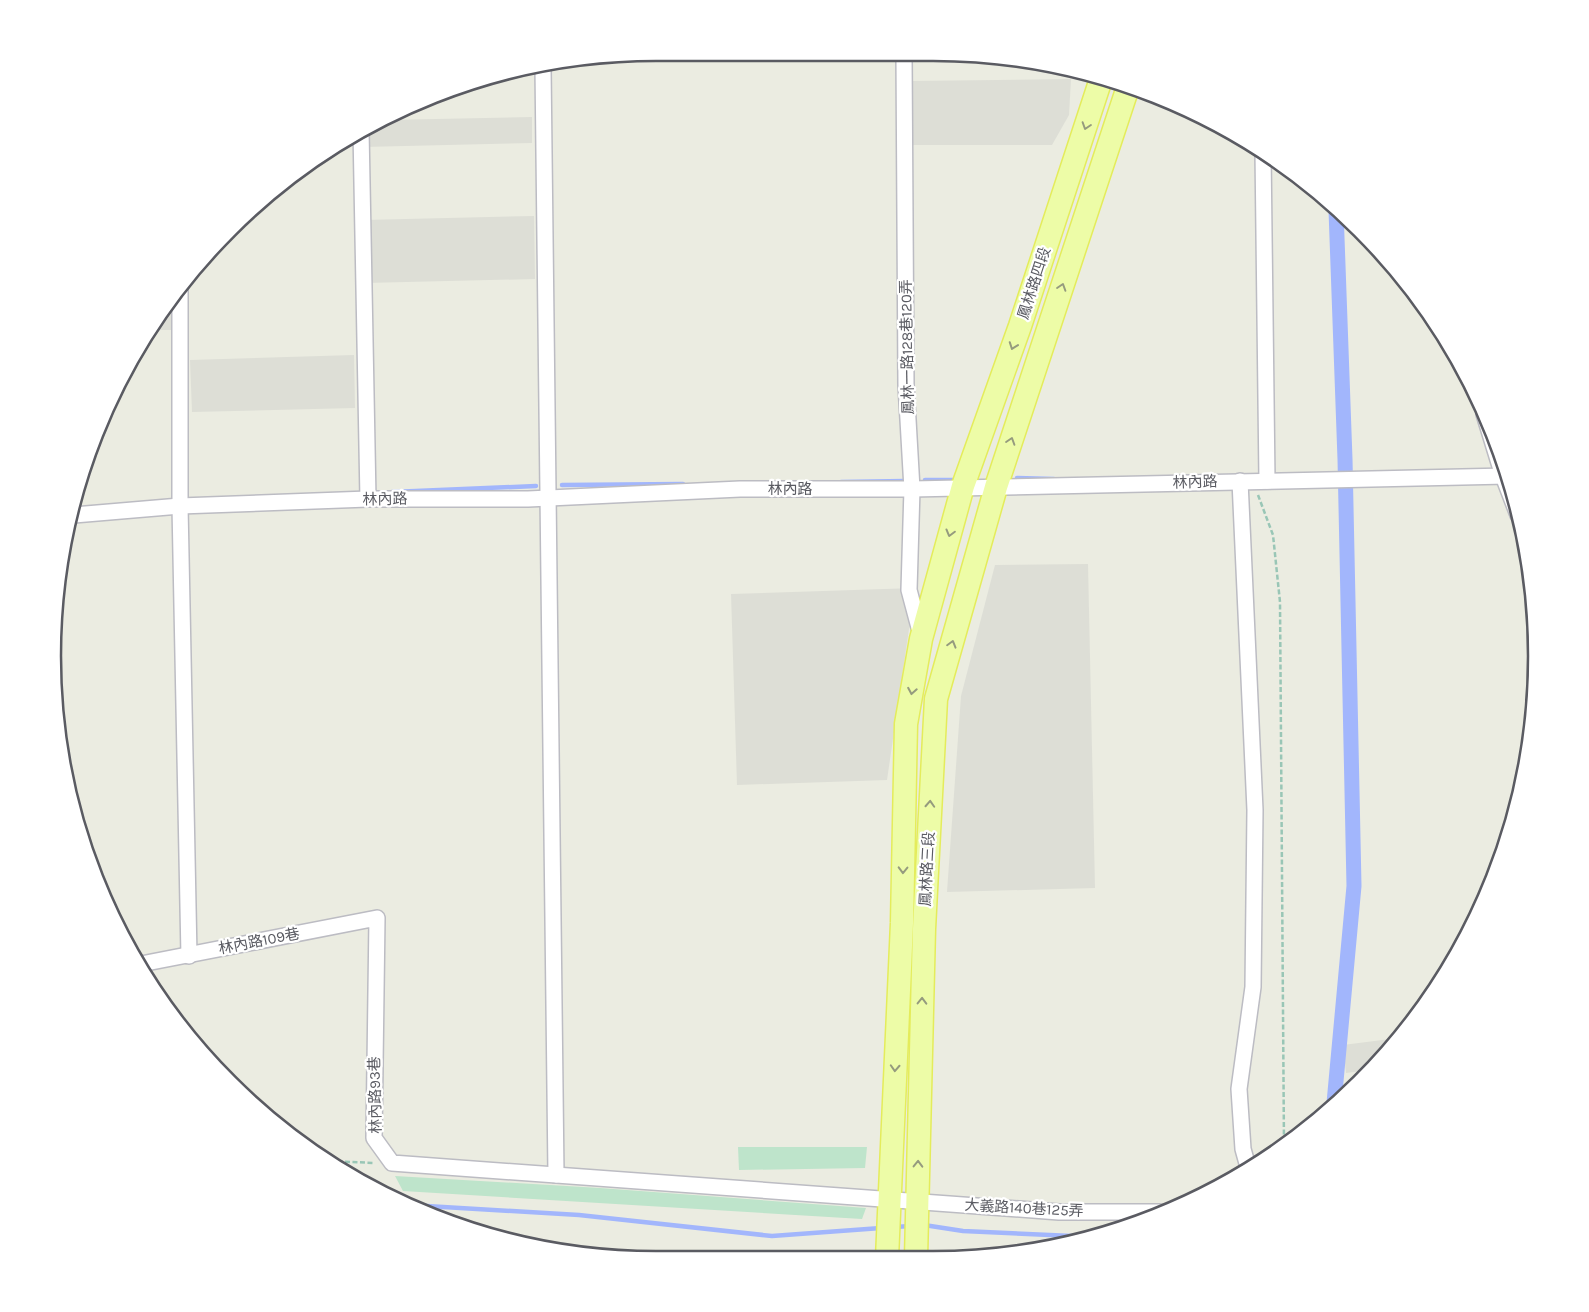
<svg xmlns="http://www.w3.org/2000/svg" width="1589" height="1312" font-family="Karla,'Noto Sans TC',sans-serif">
	<rect width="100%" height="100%" fill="#ebece1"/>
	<g fill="#ddded6">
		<path d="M1071,79L1069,115L1052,145H912L910,81Z"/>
		<path d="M532,117V143L363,147V130L386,120Z"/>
		<path d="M534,216L535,279L365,283L364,220Z"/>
		<path d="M175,296V330H149L154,321Z"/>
		<path d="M354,355L355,408L192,412L190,360Z"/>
		<path d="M1088,564L1095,888L947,892L961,696L995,565Z"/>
		<path d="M915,588L887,780L737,785L731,594Z"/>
		<path d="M1398,1038L1387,1054L1369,1070L1346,1073L1343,1045Z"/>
	</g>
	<g fill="#bee4cb">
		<path d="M738,1147H867L865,1168L739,1170Z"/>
		<path d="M395,1176L600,1188L866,1208L862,1219L403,1191Z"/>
	</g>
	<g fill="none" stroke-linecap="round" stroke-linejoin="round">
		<g stroke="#a2b6fc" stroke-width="4.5">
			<path d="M1017,478L1054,479"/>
			<path d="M925,480H957"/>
			<path d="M841,482L905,481"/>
			<path d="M562,485L683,484"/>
			<path d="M392,492L536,486"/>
			<path d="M410,1205L579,1215L772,1236L881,1228"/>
			<path d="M924,1225L963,1231L1095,1237"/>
			<path d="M894,1227L911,1226"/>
		</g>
		<path stroke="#a2b6fc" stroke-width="15" d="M1334,1103L1354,886L1345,459L1336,210"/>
		<defs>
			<g id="street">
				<path d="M904,54L906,385L912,489L909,590L921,635"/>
				<path d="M543,67L556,1175"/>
				<path d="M361,130L368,499"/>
				<path d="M1263,151L1267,481"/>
				<path d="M180,289V506L189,956"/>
				<path d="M1484,414L1503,476L1518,515"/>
				<path d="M1240,481L1255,810L1253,987L1239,1089L1243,1149L1248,1167"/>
				<path d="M74,515L180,506L368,499H528L740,489H912L1507,476"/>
				<path d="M141,964L377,918L374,1138L392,1163L1059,1212H1160"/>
			</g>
			<g id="primary">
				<path d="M887,1258L902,923L906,724L921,639L963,486L1020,326L1101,79"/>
				<path d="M916,1258L924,929L936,699L996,487L1128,87"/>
			</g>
		</defs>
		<use href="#street" stroke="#bcbcc3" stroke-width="18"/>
		<use href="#primary" stroke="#e4ec5b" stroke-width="25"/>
		<g stroke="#99c6b6" stroke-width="2.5" stroke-dasharray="5 2.5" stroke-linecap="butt">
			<path d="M1258,495L1273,535L1280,602L1284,1145"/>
			<path d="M330,1161L374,1163"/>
		</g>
		<use href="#street" stroke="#fff" stroke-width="15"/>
		<use href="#primary" stroke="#edfca7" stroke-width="22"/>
	</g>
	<defs><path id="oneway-chevron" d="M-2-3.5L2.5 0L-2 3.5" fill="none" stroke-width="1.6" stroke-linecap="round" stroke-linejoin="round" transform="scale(1.25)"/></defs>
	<g stroke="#959b7e">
		<use href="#oneway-chevron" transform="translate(1086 126) rotate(108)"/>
		<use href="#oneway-chevron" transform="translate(1062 287) rotate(-72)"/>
		<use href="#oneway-chevron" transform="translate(1013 346) rotate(110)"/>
		<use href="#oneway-chevron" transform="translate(1011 441) rotate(-72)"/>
		<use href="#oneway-chevron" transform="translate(950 533) rotate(105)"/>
		<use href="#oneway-chevron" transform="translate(952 644) rotate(-74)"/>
		<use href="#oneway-chevron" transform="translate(912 691) rotate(100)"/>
		<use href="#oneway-chevron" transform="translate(930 804) rotate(-87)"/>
		<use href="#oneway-chevron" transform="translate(903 870) rotate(91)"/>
		<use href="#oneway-chevron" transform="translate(922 1001) rotate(-89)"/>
		<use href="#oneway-chevron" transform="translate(895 1068) rotate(93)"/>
		<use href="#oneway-chevron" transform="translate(918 1164) rotate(-89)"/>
	</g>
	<g text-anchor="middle" stroke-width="4.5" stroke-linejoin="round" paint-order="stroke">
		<g font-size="15" fill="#5a5b62" stroke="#fff">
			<text transform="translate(1034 283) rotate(-72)" y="5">鳳林路四段</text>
			<text transform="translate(907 347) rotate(-91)" y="5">鳳林一路128巷120弄</text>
			<text transform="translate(1195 482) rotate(-2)" y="5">林內路</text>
			<text x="790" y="494">林內路</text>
			<text transform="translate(385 499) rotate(-1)" y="5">林內路</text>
			<text transform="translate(927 869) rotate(-87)" y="5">鳳林路三段</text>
			<text transform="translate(259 941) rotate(-11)" y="5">林內路109巷</text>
			<text transform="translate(375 1095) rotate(-91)" y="5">林內路93巷</text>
			<text transform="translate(1024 1208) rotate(3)" y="5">大義路140巷125弄</text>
		</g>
	</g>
	<path d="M0 0H1589V1312H0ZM656 61H933A595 595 0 0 1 1528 656V656A595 595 0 0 1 933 1251H656A595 595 0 0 1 61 656V656A595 595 0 0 1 656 61Z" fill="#fff" fill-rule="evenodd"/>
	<path fill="none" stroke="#5a5b62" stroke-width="2.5" d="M656 61H933A595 595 0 0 1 1528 656V656A595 595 0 0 1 933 1251H656A595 595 0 0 1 61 656V656A595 595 0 0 1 656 61Z"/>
</svg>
